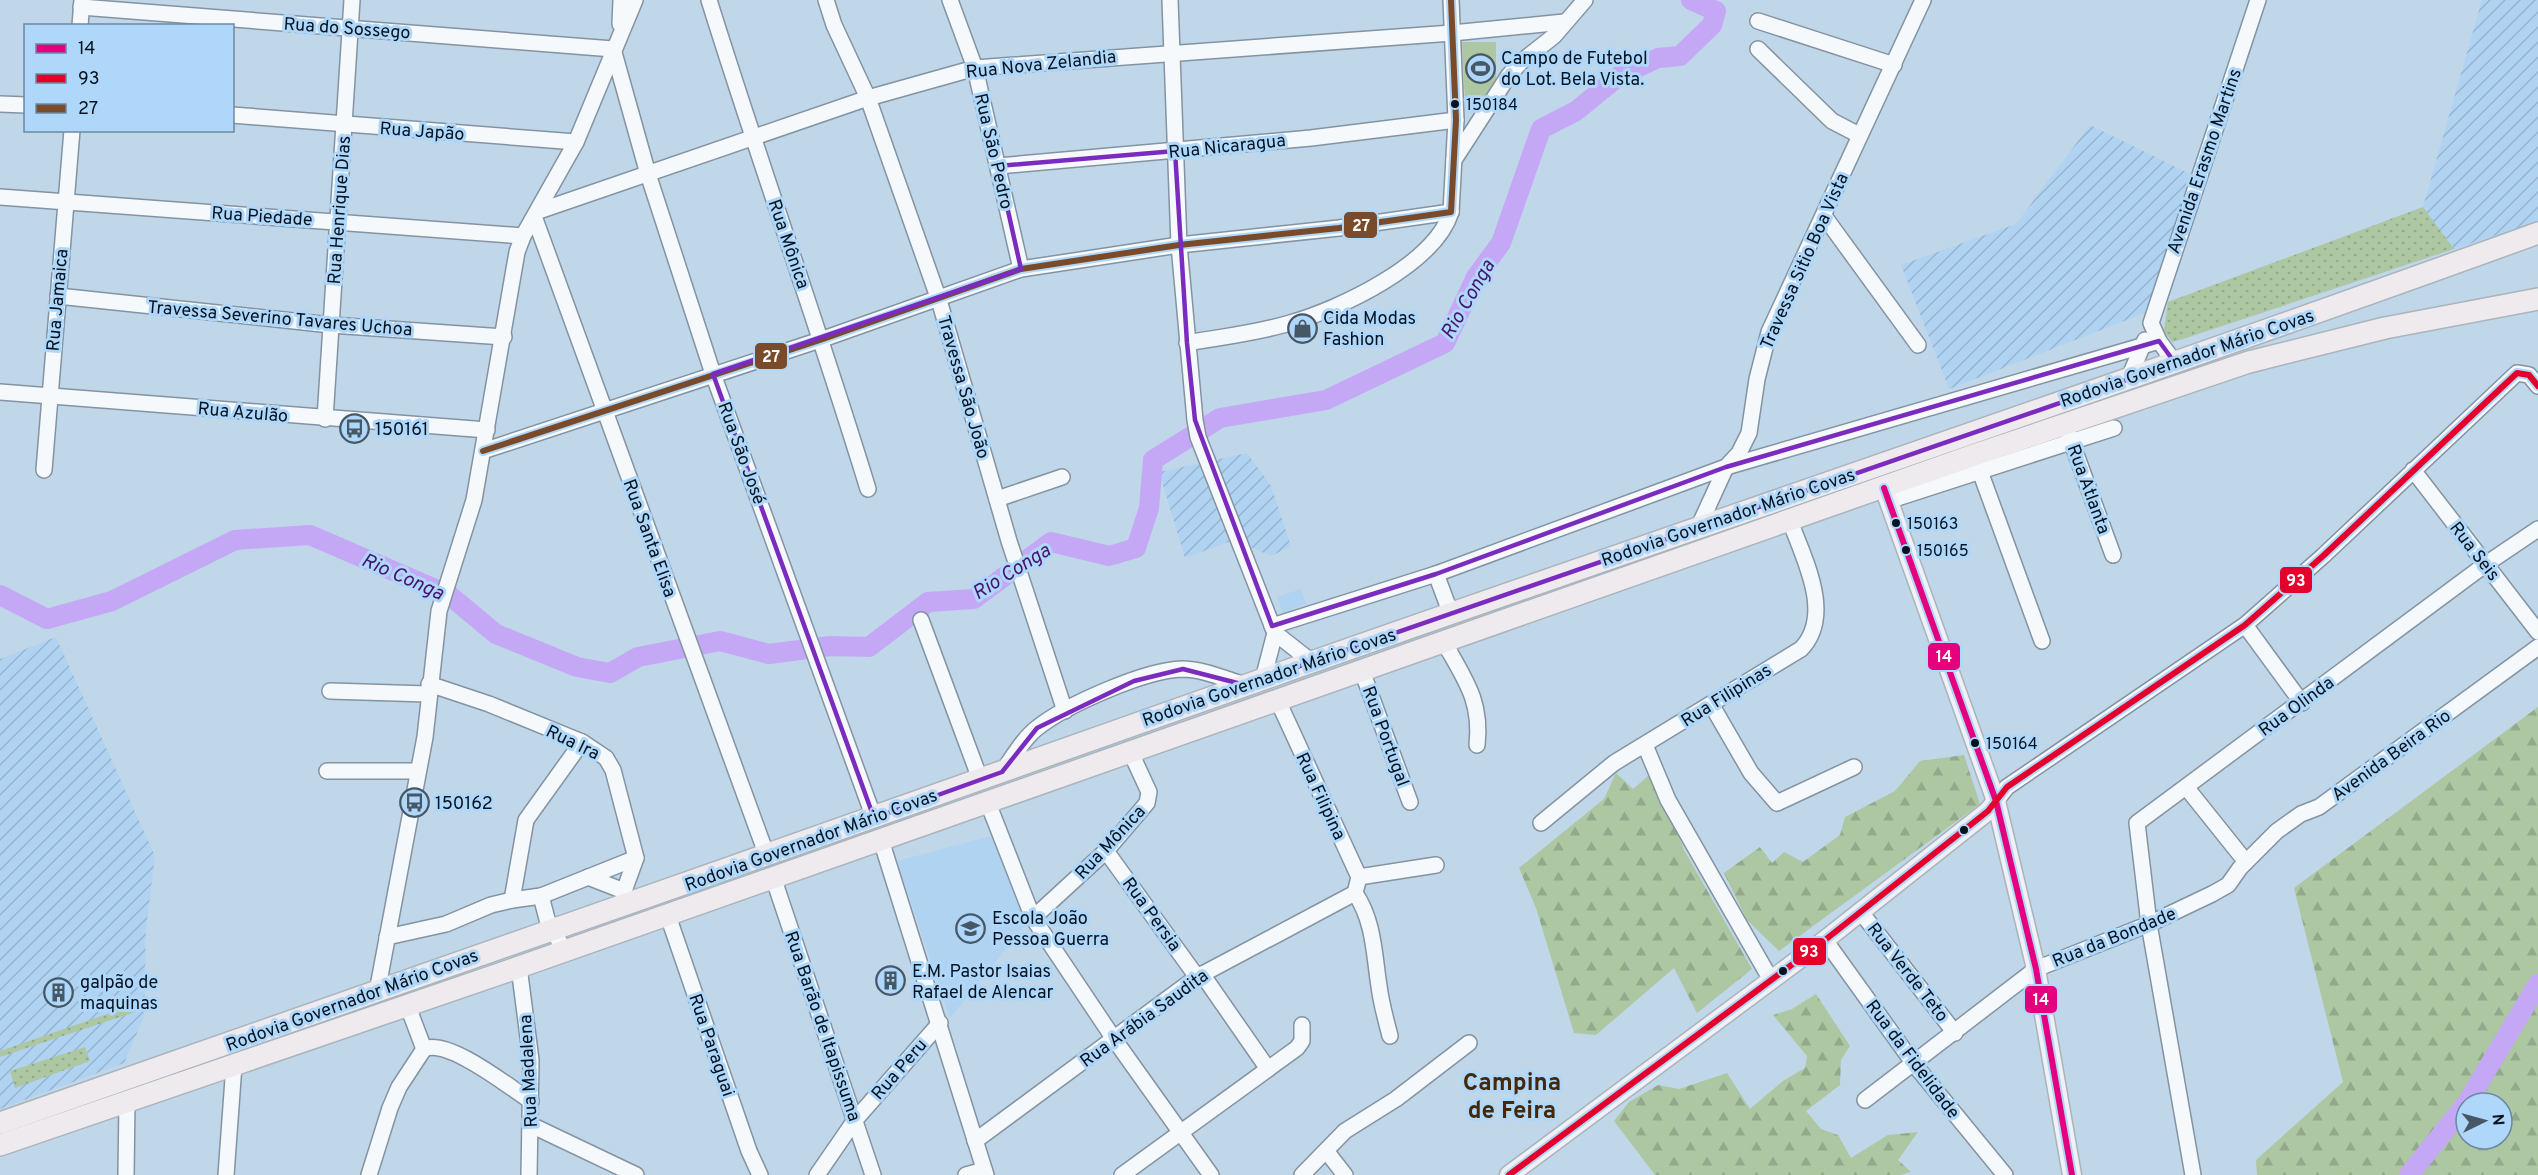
<svg xmlns="http://www.w3.org/2000/svg" width="2538" height="1175" font-family="Overpass,sans-serif">
	<defs>
		<pattern id="industrial-furrows" width="10" height="10" patternUnits="userSpaceOnUse" patternTransform="scale(1.5)"><rect width="10" height="10" fill="#b0d3f2"/><path d="M-1 1l2-2M0 10L10 0M9 11l2-2" fill="none" stroke="#96b4cf"/></pattern>
		<pattern id="grass-dots" width="8" height="8" patternUnits="userSpaceOnUse" patternTransform="scale(1.5)"><rect width="8" height="8" fill="#acc7a2"/><path d="M2 2h.1M6 6h.1" fill="none" stroke="#92aa8b" stroke-width="1.8" stroke-linecap="round"/></pattern>
		<pattern id="forest-firs" width="22" height="20" patternUnits="userSpaceOnUse" patternTransform="scale(1.5)"><rect width="22" height="20" fill="#acc7a2"/><path d="M5 1l3.5 6h-7zM16 11l3.5 6h-7z" fill="#92aa8b"/></pattern>
	</defs>
	<rect width="100%" height="100%" fill="#c0d6e9"/>
	<g fill="#b0d3f2">
		<path d="M1301,589L1306,604L1283,613L1277,597Z"/>
		<path d="M991,836L1026,924L950,1018L897,861Z"/>
	</g>
	<g fill="url(#industrial-furrows)">
		<path d="M2482,0H2538V221L2454,249L2423,207Z"/>
		<path d="M2090,125L2190,174L2150,311L1949,389L1901,265L2016,224Z"/>
		<path d="M1247,453L1271,486L1291,546L1271,556L1234,540L1185,558L1159,472Z"/>
		<path d="M56,637L155,856L146,928L144,1017L124,1063L0,1109V659Z"/>
	</g>
	<g fill="url(#grass-dots)">
		<path d="M2423,207L2454,249L2183,339L2172,342L2164,331L2168,302Z"/>
		<path d="M139,1003L138,1011L0,1057V1051Z"/>
		<path d="M85,1047L90,1061L15,1088L10,1071Z"/>
	</g>
	<g fill="url(#forest-firs)" fill-rule="evenodd">
		<path d="M2538,707V1175H2257L2256,1160L2343,1082L2294,888ZM2466,1103H2502V1139H2466Z"/>
		<path d="M1964,755L1980,804L1779,951L1747,920L1724,873L1760,847L1772,863L1784,852L1803,862L1840,835L1845,817L1895,791L1920,761Z"/>
		<path d="M1655,770L1684,850L1752,969L1697,1013L1674,968L1596,1035L1574,1033L1536,908L1519,868L1604,799L1616,773L1633,789Z"/>
		<path d="M1816,994L1850,1046L1841,1060L1840,1085L1806,1111L1821,1129L1838,1135L1851,1158L1888,1135L1918,1132L1898,1160L1911,1172L1900,1175H1655L1614,1121L1629,1102L1658,1085L1679,1089L1727,1073L1750,1109L1783,1081L1805,1068L1807,1056L1773,1015L1792,1009Z"/>
	</g>
	<path fill="#acc7a2" d="M1462,42H1496V94L1489,103L1465,101Z"/>
	<g fill="none" stroke-linecap="round" stroke-linejoin="round">
		<g stroke="#c4a8f6" stroke-width="20">
			<path d="M0,595L47,619L112,601L235,540L310,535L449,595L496,634L577,667L610,673L638,657L720,641L769,654L830,646L869,647L928,602L974,599L1051,542L1109,556L1136,548L1149,508L1153,460L1220,418L1326,400L1445,343L1476,277L1501,243L1541,129L1576,111L1619,76L1658,58L1680,56L1712,25L1716,11L1691,0"/>
			<path d="M2467,1103L2538,984"/>
			<path d="M2409,1175L2466,1104"/>
		</g>
		<defs>
			<g id="minor">
				<path d="M709,0C760,164 818,325 868,489"/>
				<path d="M826,0L834,25L868,98L939,300L1009,541L1065,711"/>
				<path d="M950,0L975,68L1021,269"/>
				<path d="M1170,0L1179,245L1195,420L1198,437L1275,633"/>
				<path d="M81,7L613,49L648,174L713,374L874,818"/>
				<path d="M1758,21L1894,65"/>
				<path d="M620,24L621,0"/>
				<path d="M80,26L82,0"/>
				<path d="M1758,49L1832,121L1859,135"/>
				<path d="M0,104L26,105"/>
				<path d="M232,115L576,142"/>
				<path d="M1454,160L1509,75L1521,62L1554,36L1585,0"/>
				<path d="M998,166L1311,138L1456,120"/>
				<path d="M0,197L523,236"/>
				<path d="M539,211L868,98L975,68L1452,33L1564,22"/>
				<path d="M1824,216L1918,345"/>
				<path d="M535,219L767,856"/>
				<path d="M58,296L331,325L504,337"/>
				<path d="M1187,343C1221,337 1257,333 1290,323C1340,309 1435,264 1451,212"/>
				<path d="M2175,363L2159,341L2151,323L2258,0"/>
				<path d="M2128,380L2145,340"/>
				<path d="M0,392L487,430"/>
				<path d="M325,419L352,0"/>
				<path d="M2069,435L2113,555"/>
				<path d="M483,451L823,339L1021,269L1179,245L1339,228L1451,212L1456,120L1451,0"/>
				<path d="M1977,463L2042,641"/>
				<path d="M44,470L72,130"/>
				<path d="M2413,470L2538,632"/>
				<path d="M997,499L1062,477"/>
				<path d="M1888,501L2114,428"/>
				<path d="M1699,526L1726,467L1739,453L1749,433L1757,379L1769,332L1923,0"/>
				<path d="M1436,574L1451,614"/>
				<path d="M921,620L980,779"/>
				<path d="M2245,625L2302,703"/>
				<path d="M1272,626L1436,574L1726,467L2159,341"/>
				<path d="M1275,633L1312,662"/>
				<path d="M1444,642C1465,680 1482,701 1477,745"/>
				<path d="M1362,671L1410,802"/>
				<path d="M1263,679L1275,633"/>
				<path d="M429,684L489,704L582,742L606,758L613,770L636,858L624,891L629,904"/>
				<path d="M330,691L428,694"/>
				<path d="M1278,701L1359,877L1355,893"/>
				<path d="M1711,704L1751,773L1777,803L1854,767"/>
				<path d="M1645,745L1668,800L1771,980"/>
				<path d="M327,771H418"/>
				<path d="M1002,772C1013,757 1023,739 1037,728C1066,705 1145,670 1182,669C1203,669 1225,679 1245,685"/>
				<path d="M2186,787L2246,862"/>
				<path d="M1996,801L2007,787L2245,625L2323,556L2517,373L2529,375L2538,386"/>
				<path d="M988,803L1033,918L1114,1039L1211,1175"/>
				<path d="M1541,823L1614,763L1801,649C1834,615 1804,559 1790,521"/>
				<path d="M881,840L986,1175"/>
				<path d="M1106,851L1197,977"/>
				<path d="M588,877L624,891"/>
				<path d="M773,877L873,1175"/>
				<path d="M1359,877L1436,865"/>
				<path d="M1355,893C1374,921 1374,954 1379,986C1381,1003 1386,1020 1390,1036"/>
				<path d="M541,896L636,858"/>
				<path d="M1860,911L1955,1033"/>
				<path d="M667,913L749,1151L760,1175"/>
				<path d="M1033,918L1106,851L1147,803L1149,792L1131,753"/>
				<path d="M387,937L446,924L491,905L512,900"/>
				<path d="M1825,940L1914,1064L2005,1175"/>
				<path d="M564,950L547,919L541,896L512,900L526,820L582,742"/>
				<path d="M519,967L531,1060L529,1175"/>
				<path d="M1202,974L1268,1069"/>
				<path d="M377,992L425,737L439,611L474,500L517,252L523,236L576,142L635,0"/>
				<path d="M424,1049C448,1038 509,1087 531,1101"/>
				<path d="M1865,1100L2036,969L2149,924L2212,894L2228,885L2240,868L2277,831L2301,814L2319,807L2538,647"/>
				<path d="M531,1125L636,1175"/>
				<path d="M975,1141L1197,977L1355,893"/>
				<path d="M1327,1152L1345,1175"/>
				<path d="M126,1175L127,1102"/>
				<path d="M226,1175L234,1065"/>
				<path d="M369,1175L390,1108L399,1087L424,1049L407,1004"/>
				<path d="M817,1175L855,1120L940,1023"/>
				<path d="M966,1175L984,1170"/>
				<path d="M1122,1175L1297,1048L1302,1041V1025"/>
				<path d="M1302,1175L1345,1131L1396,1099L1469,1043"/>
				<path d="M2193,1175L2149,924L2137,823L2486,564L2538,529"/>
			</g>
			<g id="major">
				<path d="M1884,488L1996,801L2036,969L2072,1175"/>
				<path d="M1509,1175L1825,940L1988,811L1996,801"/>
			</g>
			<g id="highway">
				<path d="M0,1123C426,977 850,824 1275,675C1696,527 2119,385 2538,233"/>
				<path d="M0,1145L505,972L1974,455L2249,362L2385,328L2538,299"/>
			</g>
		</defs>
		<use href="#minor" stroke="#8393a2" stroke-width="18"/>
		<use href="#major" stroke="#a9b4bd" stroke-width="21"/>
		<use href="#highway" stroke="#a9b4bd" stroke-width="24"/>
		<use href="#minor" stroke="#f6f9fc" stroke-width="15"/>
		<use href="#major" stroke="#f1f0f4" stroke-width="18"/>
		<use href="#highway" stroke="#efeaee" stroke-width="21"/>
		<defs>
			<path id="bus-1" d="M1884,488L1996,801L2036,969L2072,1175"/>
			<path id="bus-2" d="M1509,1175L1825,940L1988,811L2007,787L2245,625L2323,556L2517,373L2529,375L2538,386"/>
			<path id="bus-3" d="M483,451L823,339L1021,269L1179,245L1339,228L1451,212L1456,120L1451,0"/>
		</defs>
		<use href="#bus-1" stroke="#afd7fa" stroke-width="10"/>
		<use href="#bus-2" stroke="#afd7fa" stroke-width="10"/>
		<use href="#bus-3" stroke="#afd7fa" stroke-width="10"/>
		<use href="#bus-1" stroke="#e5007d" stroke-width="6"/>
		<use href="#bus-2" stroke="#e4002b" stroke-width="6"/>
		<use href="#bus-3" stroke="#7a4b2a" stroke-width="6"/>
	</g>
	<path fill="none" stroke="#7b2cbf" stroke-width="4.5" stroke-linejoin="round" d="M1175,151L1187,343L1195,420L1272,626L1436,574L1726,467L2159,341L2175,363L1245,685L1183,669L1134,681L1037,728L1002,772L874,818L713,374L1021,269L998,166Z"/>
	<defs>
		<symbol id="stadium-ring" viewBox="-11 -11 22 22"><circle r="9.5" fill="#afd7fa" stroke="#465766" stroke-width="1.5"/><path d="M0-5a6.5 5 0 1 0 0 10a6.5 5 0 1 0 0-10ZM-3.5-1.8h7v3.6h-7Z" fill="#465766"/></symbol>
		<symbol id="shop-ring" viewBox="-11 -11 22 22"><circle r="9.5" fill="#afd7fa" stroke="#465766" stroke-width="1.5"/><path d="M-5-2.5h2.3a2.7 3.5 0 0 1 5.4 0H5L5.5 6h-11ZM-1.5-2.5h3a1.5 2.3 0 0 0-3 0Z" fill="#465766"/></symbol>
		<symbol id="bus-ring" viewBox="-11 -11 22 22"><circle r="9.5" fill="#afd7fa" stroke="#465766" stroke-width="1.5"/><path d="M-5-6H5V4H4V6H2V4H-2V6H-4V4H-5ZM-3.5-4V0h7V-4ZM-3.5 1.2v1.5H-2V1.2ZM2 1.2v1.5H3.5V1.2Z" fill="#465766"/></symbol>
		<symbol id="school-ring" viewBox="-11 -11 22 22"><circle r="9.5" fill="#afd7fa" stroke="#465766" stroke-width="1.5"/><path d="M0-5L7-2L0 1L-7-2ZM-4 1L0 2.5L4 1V4Q0 6-4 4Z" fill="#465766"/></symbol>
		<symbol id="building-ring" viewBox="-11 -11 22 22"><circle r="9.5" fill="#afd7fa" stroke="#465766" stroke-width="1.5"/><path d="M-4-6H4V6H1V3H-1V6H-4ZM-2.5-4.3h1.7v1.8h-1.7ZM.8-4.3h1.7v1.8H.8ZM-2.5-1h1.7V.8h-1.7ZM.8-1h1.7V.8H.8Z" fill="#465766"/></symbol>
	</defs>
	<g fill-rule="evenodd">
		<use href="#stadium-ring" x="1464" y="52" width="33" height="33"/>
		<use href="#shop-ring" x="1286" y="312" width="33" height="33"/>
		<use href="#bus-ring" x="338" y="412" width="33" height="33"/>
		<use href="#bus-ring" x="398" y="786" width="33" height="33"/>
		<use href="#school-ring" x="954" y="912" width="33" height="33"/>
		<use href="#building-ring" x="874" y="964" width="33" height="33"/>
		<use href="#building-ring" x="42" y="976" width="33" height="33"/>
	</g>
	<g fill="#05121f" stroke="#afd7fa" stroke-width="2">
		<circle cx="1455" cy="104" r="5"/>
		<circle cx="1896" cy="523" r="5"/>
		<circle cx="1906" cy="550" r="5"/>
		<circle cx="1975" cy="743" r="5"/>
		<circle cx="1964" cy="830" r="5"/>
		<circle cx="1783" cy="971" r="5"/>
	</g>
	<g text-anchor="middle" stroke-width="6" stroke-linejoin="round" paint-order="stroke">
		<g font-size="16" fill="#05121f" stroke="#afd7fa" text-anchor="start">
			<text x="1466" y="110">150184</text>
			<text x="1907" y="529">150163</text>
			<text x="1917" y="556">150165</text>
			<text x="1986" y="749">150164</text>
		</g>
		<g font-size="18" fill="#05121f" stroke="#afd7fa">
			<text transform="translate(347 28) rotate(4)" y="6">Rua do Sossego</text>
			<text transform="translate(1041 64) rotate(-6)" y="6">Rua Nova Zelandia</text>
			<text transform="translate(422 131) rotate(4)" y="6">Rua Japão</text>
			<text transform="translate(1227 146) rotate(-6)" y="6">Rua Nicaragua</text>
			<text transform="translate(994 151) rotate(77)" y="6">Rua São Pedro</text>
			<text transform="translate(2204 161) rotate(-71)" y="6">Avenida Erasmo Martins</text>
			<text transform="translate(339 210) rotate(-86)" y="6">Rua Henrique Dias</text>
			<text transform="translate(262 216) rotate(4)" y="6">Rua Piedade</text>
			<text transform="translate(789 244) rotate(71)" y="6">Rua Mônica</text>
			<text transform="translate(1804 261) rotate(-66)" y="6">Travessa Sitio Boa Vista</text>
			<text transform="translate(57 300) rotate(-85)" y="6">Rua Jamaica</text>
			<text transform="translate(280 318) rotate(5)" y="6">Travessa Severino Tavares Uchoa</text>
			<text transform="translate(2187 358) rotate(-19)" y="6">Rodovia Governador Mário Covas</text>
			<text transform="translate(964 387) rotate(74)" y="6">Travessa São João</text>
			<text transform="translate(243 412) rotate(5)" y="6">Rua Azulão</text>
			<text transform="translate(742 453) rotate(70)" y="6">Rua São José</text>
			<text transform="translate(2089 489) rotate(70)" y="6">Rua Atlanta</text>
			<text transform="translate(1728 517) rotate(-19)" y="6">Rodovia Governador Mário Covas</text>
			<text transform="translate(650 538) rotate(70)" y="6">Rua Santa Elisa</text>
			<text transform="translate(2475 551) rotate(52)" y="6">Rua Seis</text>
			<text transform="translate(1269 677) rotate(-19)" y="6">Rodovia Governador Mário Covas</text>
			<text transform="translate(1726 695) rotate(-32)" y="6">Rua Filipinas</text>
			<text transform="translate(2296 706) rotate(-36)" y="6">Rua Olinda</text>
			<text transform="translate(1386 736) rotate(70)" y="6">Rua Portugal</text>
			<text transform="translate(573 742) rotate(26)" y="6">Rua Ira</text>
			<text transform="translate(2391 755) rotate(-36)" y="6">Avenida Beira Rio</text>
			<text transform="translate(1321 796) rotate(65)" y="6">Rua Filipina</text>
			<text transform="translate(811 840) rotate(-20)" y="6">Rodovia Governador Mário Covas</text>
			<text transform="translate(1110 842) rotate(-47)" y="6">Rua Mônica</text>
			<text transform="translate(1152 914) rotate(54)" y="6">Rua Persia</text>
			<text transform="translate(2114 937) rotate(-22)" y="6">Rua da Bondade</text>
			<text transform="translate(1908 972) rotate(52)" y="6">Rua Verde Teto</text>
			<text transform="translate(352 1000) rotate(-20)" y="6">Rodovia Governador Mário Covas</text>
			<text transform="translate(1144 1018) rotate(-36)" y="6">Rua Arábia Saudita</text>
			<text transform="translate(823 1026) rotate(71)" y="6">Rua Barão de Itapissuma</text>
			<text transform="translate(712 1045) rotate(71)" y="6">Rua Paraguai</text>
			<text transform="translate(1913 1059) rotate(53)" y="6">Rua da Fidelidade</text>
			<text transform="translate(899 1069) rotate(-49)" y="6">Rua Peru</text>
			<text transform="translate(528 1071) rotate(-93)" y="6">Rua Madalena</text>
		</g>
		<g font-size="18" fill="#05121f" stroke="#afd7fa" text-anchor="start">
			<text x="1501" y="64">Campo de Futebol<tspan x="1501" dy="21">do Lot. Bela Vista.</tspan></text>
			<text x="1323" y="324">Cida Modas<tspan x="1323" dy="21">Fashion</tspan></text>
			<text x="375" y="435">150161</text>
			<text x="435" y="809">150162</text>
			<text x="992" y="924">Escola João<tspan x="992" dy="21">Pessoa Guerra</tspan></text>
			<text x="912" y="977">E.M. Pastor Isaias<tspan x="912" dy="21">Rafael de Alencar</tspan></text>
			<text x="80" y="988">galpão de<tspan x="80" dy="21">maquinas</tspan></text>
		</g>
		<g font-size="20" font-style="italic" fill="#47136e" stroke="#afd7fa">
			<text transform="translate(1467 299) rotate(-60)" y="7">Rio Conga</text>
			<text transform="translate(1011 571) rotate(-32)" y="7">Rio Conga</text>
			<text transform="translate(403 576) rotate(24)" y="7">Rio Conga</text>
		</g>
		<g font-size="24" font-weight="bold" fill="#442808" stroke="#afd7fa">
			<text x="1512" y="1090">Campina<tspan x="1512" dy="28">de Feira</tspan></text>
		</g>
	</g>
	<g stroke="#afd7fa" stroke-width="2">
		<rect x="1343" y="211" width="35" height="28" rx="6" fill="#7a4b2a"/>
		<rect x="754" y="342" width="34" height="28" rx="6" fill="#7a4b2a"/>
		<rect x="2279" y="566" width="34" height="28" rx="6" fill="#e4002b"/>
		<rect x="1927" y="642" width="34" height="29" rx="6" fill="#e5007d"/>
		<rect x="1792" y="937" width="35" height="29" rx="6" fill="#e4002b"/>
		<rect x="2024" y="985" width="34" height="29" rx="6" fill="#e5007d"/>
	</g>
	<g font-size="16" text-anchor="middle" font-weight="bold" fill="#fff">
		<text x="1361" y="231">27</text>
		<text x="771" y="362">27</text>
		<text x="2296" y="586">93</text>
		<text x="1944" y="662">14</text>
		<text x="1809" y="957">93</text>
		<text x="2041" y="1005">14</text>
	</g>
	<rect x="24" y="24" width="210" height="108" fill="#afd7fa" stroke="#6b88a2" stroke-width="1.5"/>
	<rect x="36" y="44" width="30" height="9" fill="#e5007d" stroke="#6b88a2" stroke-width="1.5"/>
	<text x="78" y="54" font-size="18" fill="#05121f">14</text>
	<rect x="36" y="74" width="30" height="9" fill="#e4002b" stroke="#6b88a2" stroke-width="1.5"/>
	<text x="78" y="84" font-size="18" fill="#05121f">93</text>
	<rect x="36" y="104" width="30" height="9" fill="#7a4b2a" stroke="#6b88a2" stroke-width="1.5"/>
	<text x="78" y="114" font-size="18" fill="#05121f">27</text>
	<g transform="translate(2484 1121) rotate(85)"><circle r="28" fill="#afd7fa" stroke="#6b88a2" stroke-width="1.5"/>
	<path d="M0-4.5L10 22L0 15L-10 22Z" fill="#465766"/>
	<text y="-9" font-size="16" font-weight="bold" text-anchor="middle" fill="#05121f">N</text>
	</g>
</svg>
